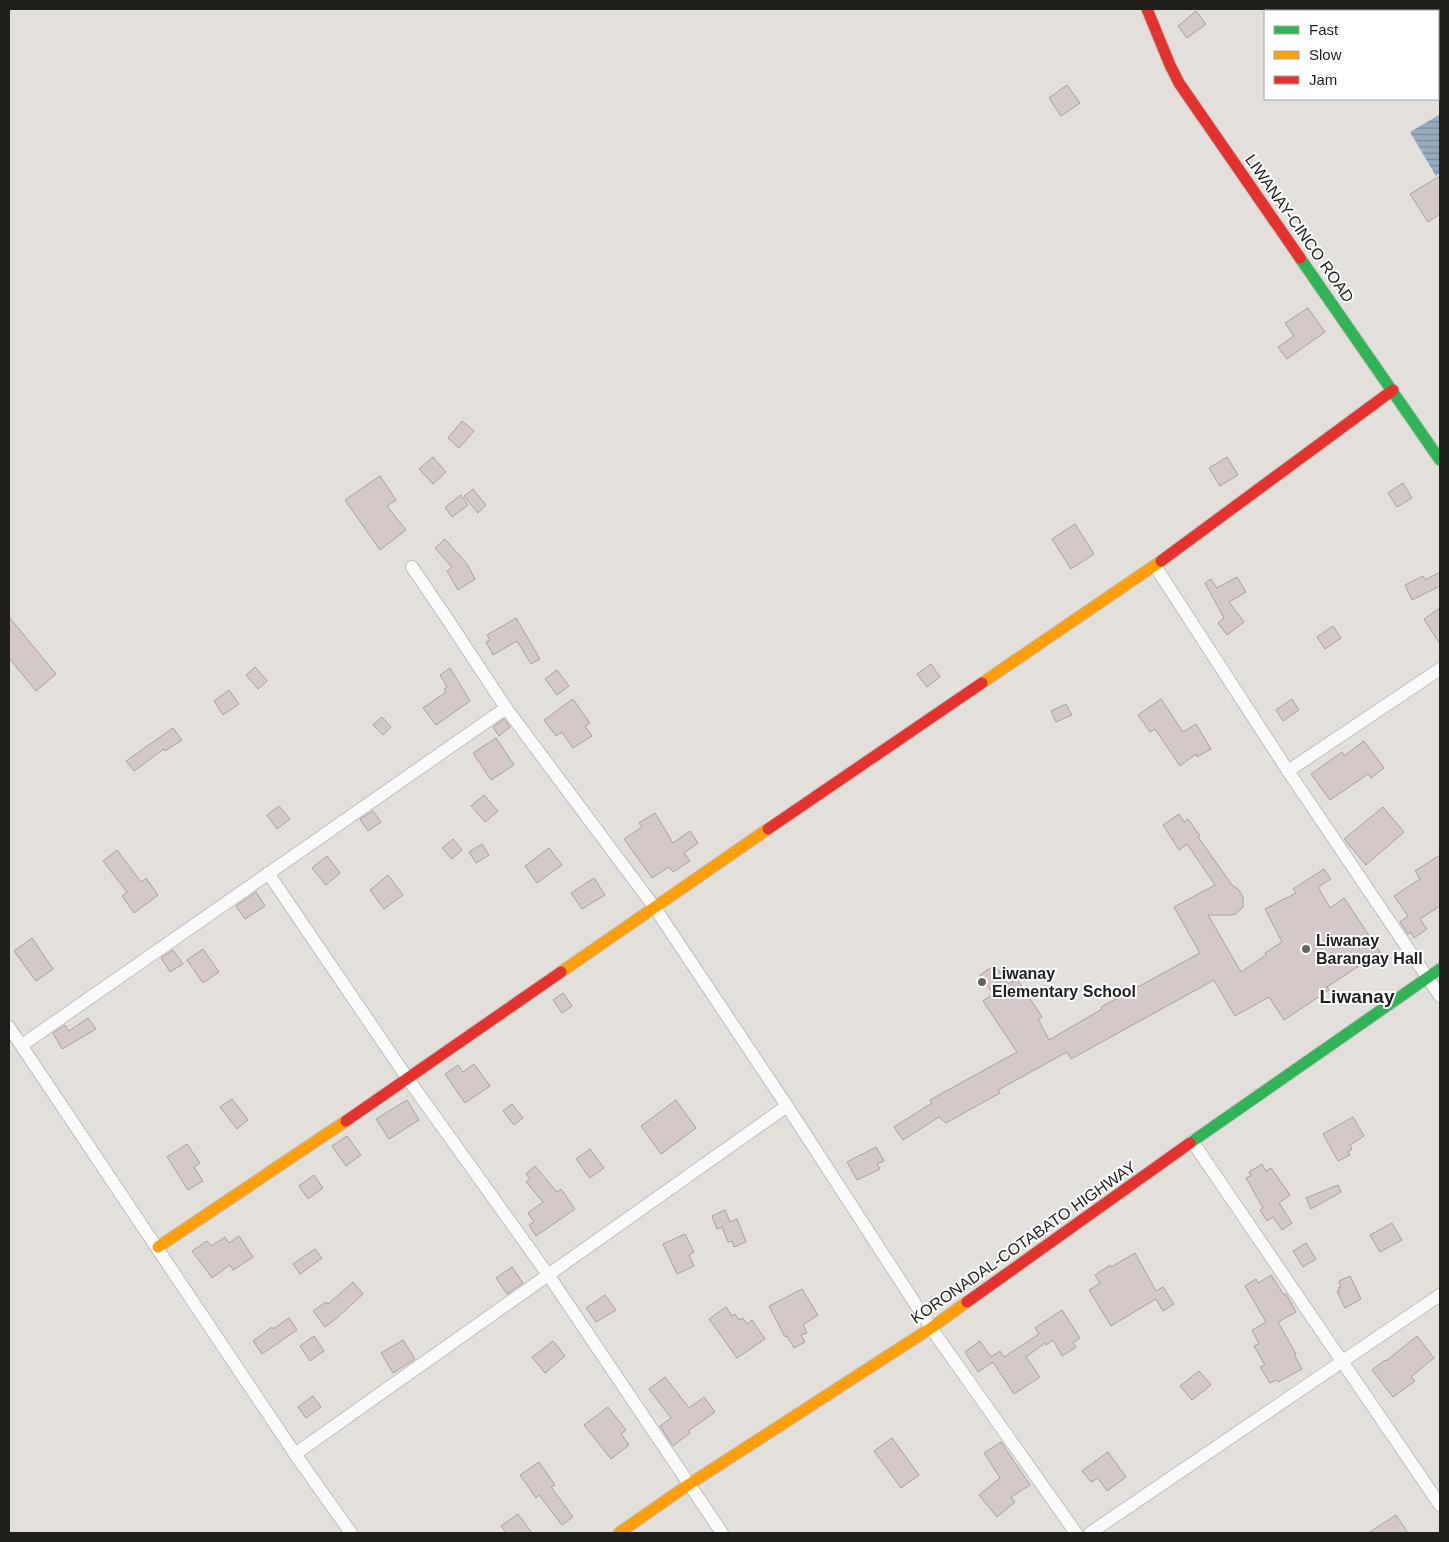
<svg xmlns="http://www.w3.org/2000/svg" width="1449" height="1542" font-family="Arial,sans-serif">
	<defs>
		<pattern id="water-rules" width="6" height="5" patternUnits="userSpaceOnUse" patternTransform="scale(1.25)"><rect width="6" height="5" fill="#93acc0"/><path d="M0 2.5h6" fill="none" stroke="#788b9b"/></pattern>
	</defs>
	<rect width="100%" height="100%" fill="#e3e0dc"/>
	<path fill="url(#water-rules)" d="M1439,115L1440,118V173L1436,176L1410,132Z"/>
	<g fill="#d4c8c9" stroke="#a4a1a0">
		<path d="M1196,11L1206,24L1187,38L1178,26Z"/>
		<path d="M1067,85L1080,103L1061,116L1049,98Z"/>
		<path d="M1440,176V214L1428,222L1410,194Z"/>
		<path d="M1308,308L1325,332L1287,359L1278,347L1294,336L1285,323Z"/>
		<path d="M462,421L474,431L459,448L448,438Z"/>
		<path d="M433,457L446,472L433,484L419,469Z"/>
		<path d="M1227,457L1238,475L1220,486L1209,468Z"/>
		<path d="M380,476L396,500L387,506L406,530L380,550L345,500Z"/>
		<path d="M1403,483L1412,498L1397,507L1388,493Z"/>
		<path d="M473,489L486,505L478,513L464,496Z"/>
		<path d="M461,495L468,505L452,517L445,507Z"/>
		<path d="M1075,524L1094,554L1071,569L1052,539Z"/>
		<path d="M445,539L467,564L475,579L458,590L447,571L452,567L435,548Z"/>
		<path d="M1440,572V586L1412,600L1405,585L1423,576L1425,580Z"/>
		<path d="M1237,577L1246,592L1229,602L1244,622L1227,635L1218,623L1224,618L1205,583L1211,579L1217,588Z"/>
		<path d="M1440,608V644L1424,619Z"/>
		<path d="M9,617L56,674L36,691L9,658Z"/>
		<path d="M516,618L540,659L531,664L517,641L493,655L486,642L490,640L487,635Z"/>
		<path d="M1333,626L1341,638L1325,649L1317,637Z"/>
		<path d="M931,664L940,677L927,687L917,674Z"/>
		<path d="M255,667L267,681L258,689L246,675Z"/>
		<path d="M450,668L470,701L436,725L423,708L446,692L444,689L447,687L440,675Z"/>
		<path d="M557,670L569,686L557,695L545,679Z"/>
		<path d="M229,690L239,704L223,715L214,701Z"/>
		<path d="M573,699L590,723L585,726L592,736L573,748L562,732L556,736L544,720Z"/>
		<path d="M1161,699L1183,732L1196,724L1211,749L1197,757L1196,754L1180,766L1155,729L1150,732L1138,715Z"/>
		<path d="M1292,699L1299,710L1283,721L1276,710Z"/>
		<path d="M1066,704L1072,715L1056,722L1051,711Z"/>
		<path d="M382,717L391,727L383,735L373,725Z"/>
		<path d="M504,719L510,727L499,736L493,727Z"/>
		<path d="M173,728L182,740L165,751L164,749L134,771L126,761Z"/>
		<path d="M496,738L514,765L491,780L473,753Z"/>
		<path d="M1364,741L1384,768L1371,778L1368,774L1330,800L1311,774L1342,752L1344,756Z"/>
		<path d="M484,795L498,811L485,822L471,806Z"/>
		<path d="M279,806L290,819L277,829L267,815Z"/>
		<path d="M1383,807L1404,832L1366,865L1344,839Z"/>
		<path d="M373,811L381,822L368,831L360,819Z"/>
		<path d="M655,813L673,843L690,831L698,843L684,853L690,861L673,872L669,867L652,878L624,839L642,827L639,823Z"/>
		<path d="M1179,814L1184,822L1188,819L1200,836L1198,837L1232,885L1238,889L1243,897V907L1236,914L1231,915H1208L1241,972L1266,955L1265,953L1282,942L1265,909L1296,893L1293,889L1324,869L1331,879L1318,887L1330,908L1344,898L1380,952L1327,987L1329,990L1284,1020L1269,997L1235,1016L1214,980L1071,1059L1067,1052L998,1090L1000,1093L946,1123L939,1117L903,1140L894,1127L932,1103L930,1100L1017,1052L983,1001L993,994L980,975L995,965L1008,984L1017,979L1042,1017L1038,1019L1049,1040L1102,1009L1101,1007L1200,953L1174,907L1215,885L1187,844L1179,850L1163,825Z"/>
		<path d="M453,839L462,850L452,859L442,848Z"/>
		<path d="M482,844L489,855L476,863L469,852Z"/>
		<path d="M549,848L562,865L537,883L525,866Z"/>
		<path d="M117,850L141,882L146,878L158,895L134,913L122,896L127,892L103,861Z"/>
		<path d="M1440,855V906L1420,919L1427,929L1414,938L1411,932L1408,934L1400,922L1408,916L1394,896L1420,879L1415,871Z"/>
		<path d="M327,856L340,873L326,885L312,868Z"/>
		<path d="M388,875L403,895L384,909L370,890Z"/>
		<path d="M594,878L605,895L582,909L571,893Z"/>
		<path d="M256,892L265,906L245,919L236,906Z"/>
		<path d="M32,938L53,969L36,981L14,951Z"/>
		<path d="M203,949L219,972L203,983L187,960Z"/>
		<path d="M173,950L183,964L170,972L161,958Z"/>
		<path d="M563,993L572,1006L562,1013L553,1000Z"/>
		<path d="M88,1018L96,1029L62,1049L53,1033L65,1025L69,1031Z"/>
		<path d="M474,1064L490,1086L465,1103L445,1074L458,1065L463,1072Z"/>
		<path d="M232,1099L248,1120L237,1129L220,1107Z"/>
		<path d="M407,1100L419,1120L389,1139L376,1119Z"/>
		<path d="M676,1100L696,1128L661,1154L641,1126Z"/>
		<path d="M512,1104L523,1118L514,1125L503,1111Z"/>
		<path d="M1353,1117L1364,1136L1350,1145L1352,1149L1348,1152L1350,1155L1338,1161L1323,1134Z"/>
		<path d="M347,1136L361,1155L346,1166L332,1146Z"/>
		<path d="M187,1144L200,1163L194,1167L203,1181L188,1190L167,1157Z"/>
		<path d="M876,1147L884,1161L877,1164L880,1169L857,1180L847,1162Z"/>
		<path d="M590,1149L604,1168L590,1178L576,1159Z"/>
		<path d="M1262,1164L1266,1171L1271,1168L1290,1195L1279,1203L1292,1223L1282,1230L1273,1217L1267,1221L1260,1210L1263,1208L1246,1178L1251,1176L1249,1172Z"/>
		<path d="M535,1166L557,1192L561,1189L575,1209L536,1236L529,1225L534,1222L528,1213L543,1202L526,1182L530,1179L526,1174Z"/>
		<path d="M314,1175L323,1188L308,1199L299,1186Z"/>
		<path d="M1338,1185L1341,1192L1311,1209L1306,1198Z"/>
		<path d="M725,1210L730,1222L737,1219L746,1242L734,1247L732,1241L728,1242L722,1227L717,1229L712,1216Z"/>
		<path d="M1392,1223L1402,1240L1380,1252L1370,1235Z"/>
		<path d="M685,1234L694,1252L689,1255L694,1266L677,1274L663,1244Z"/>
		<path d="M239,1236L253,1257L233,1270L230,1265L212,1278L192,1251L207,1241L211,1246L225,1237L229,1243Z"/>
		<path d="M1306,1243L1316,1259L1303,1267L1293,1251Z"/>
		<path d="M315,1249L322,1258L300,1274L293,1264Z"/>
		<path d="M1135,1253L1156,1291L1163,1287L1174,1304L1163,1311L1156,1299L1111,1326L1089,1290L1100,1283L1095,1275L1110,1265L1111,1267Z"/>
		<path d="M512,1267L523,1283L507,1294L496,1278Z"/>
		<path d="M1271,1275L1284,1295L1286,1294L1296,1312L1278,1322L1296,1354H1294L1302,1369L1278,1382L1276,1380L1270,1383L1260,1367L1265,1365L1254,1346L1259,1344L1252,1330L1266,1322L1245,1286L1256,1279L1258,1283Z"/>
		<path d="M1350,1276L1361,1299L1345,1308L1337,1291L1340,1290L1338,1288L1341,1287L1339,1281Z"/>
		<path d="M353,1282L363,1294L337,1318L325,1327L313,1311L326,1302L328,1304Z"/>
		<path d="M802,1289L818,1315L803,1325L807,1333L801,1335L805,1342L794,1348L787,1336L785,1337L769,1306Z"/>
		<path d="M605,1295L616,1310L596,1322L586,1308Z"/>
		<path d="M726,1307L732,1316L735,1314L739,1320L743,1318L747,1324L752,1320L765,1339L737,1358L709,1319Z"/>
		<path d="M1062,1310L1080,1338L1073,1343L1076,1347L1062,1356L1053,1340L1046,1345L1045,1343L1026,1357L1040,1377L1014,1394L993,1362L978,1372L965,1352L980,1341L991,1357L1000,1351L1004,1357L1039,1334L1035,1328Z"/>
		<path d="M289,1318L297,1330L262,1354L253,1341L272,1327L273,1329Z"/>
		<path d="M314,1336L324,1351L310,1361L300,1346Z"/>
		<path d="M1417,1336L1434,1358L1411,1377L1415,1381L1393,1397L1372,1370L1385,1360L1386,1361Z"/>
		<path d="M403,1340L415,1359L393,1373L381,1353Z"/>
		<path d="M553,1341L565,1356L545,1373L532,1357Z"/>
		<path d="M1199,1371L1211,1385L1192,1400L1180,1386Z"/>
		<path d="M665,1377L689,1408L704,1397L715,1412L688,1431L690,1433L673,1446L660,1426L671,1418L649,1389Z"/>
		<path d="M313,1396L321,1407L306,1418L298,1407Z"/>
		<path d="M608,1407L626,1430L621,1434L629,1445L611,1459L584,1425Z"/>
		<path d="M892,1438L919,1475L901,1488L874,1451Z"/>
		<path d="M1001,1442L1030,1485L1011,1497L1015,1502L997,1517L979,1495L1000,1478L984,1453Z"/>
		<path d="M1108,1452L1126,1477L1107,1491L1098,1478L1091,1482L1082,1471Z"/>
		<path d="M539,1462L555,1485L551,1487L573,1517L562,1525L539,1495L536,1498L520,1475Z"/>
		<path d="M518,1514L532,1533H506L501,1526Z"/>
		<path d="M1396,1515L1408,1533H1368Z"/>
	</g>
	<g fill="none" stroke-linecap="round" stroke-linejoin="round">
		<defs>
			<g id="street">
				<path d="M1155,566L1288,771L1440,996"/>
				<path d="M412,567L446,617L506,708L655,908L787,1106L931,1328L1076,1533"/>
				<path d="M1288,771L1440,669"/>
				<path d="M268,873L408,1079L549,1276L722,1533"/>
				<path d="M9,1027L295,1454L351,1533"/>
				<path d="M22,1045L506,708"/>
				<path d="M1192,1141L1440,1505"/>
				<path d="M295,1454L787,1106"/>
				<path d="M1090,1533L1440,1295"/>
			</g>
			<g id="fast">
				<path d="M1300,258L1440,460"/>
				<path d="M1190,1143L1440,969"/>
			</g>
			<g id="slow">
				<path d="M982,683L1161,561"/>
				<path d="M561,972L768,829"/>
				<path d="M158,1247L346,1121"/>
				<path d="M619,1533L688,1485L931,1328L967,1302"/>
			</g>
			<g id="jam">
				<path d="M1147,9L1170,65L1179,83L1300,258"/>
				<path d="M1161,561L1393,390"/>
				<path d="M768,829L982,683"/>
				<path d="M346,1121L561,972"/>
				<path d="M967,1302L1190,1143"/>
			</g>
		</defs>
		<use href="#street" stroke="#c0beba" stroke-width="14"/>
		<use href="#fast" stroke="#c0beba" stroke-width="13"/>
		<use href="#slow" stroke="#c0beba" stroke-width="13"/>
		<use href="#jam" stroke="#c0beba" stroke-width="13"/>
		<use href="#street" stroke="#fbfafa" stroke-width="12"/>
		<use href="#fast" stroke="#30b455" stroke-width="11"/>
		<use href="#slow" stroke="#ff9f0a" stroke-width="11"/>
		<use href="#jam" stroke="#e5322d" stroke-width="11"/>
	</g>
	<g fill="#65635f" stroke="#fff" stroke-width="2">
		<circle cx="1306" cy="949" r="5"/>
		<circle cx="982" cy="982" r="5"/>
	</g>
	<g text-anchor="middle" stroke-width="4" stroke-linejoin="round" paint-order="stroke">
		<g font-size="16" fill="#211f1c" stroke="#fff">
			<text transform="translate(1300 228) rotate(55)" y="6">LIWANAY-CINCO ROAD</text>
			<text transform="translate(1023 1242) rotate(-35)" y="6">KORONADAL-COTABATO HIGHWAY</text>
		</g>
		<g font-size="16" font-weight="bold" fill="#211f1c" stroke="#fff" text-anchor="start">
			<text x="1316" y="946">Liwanay<tspan x="1316" dy="18">Barangay Hall</tspan></text>
			<text x="992" y="979">Liwanay<tspan x="992" dy="18">Elementary School</tspan></text>
		</g>
		<g font-size="19" font-weight="bold" fill="#211f1c" stroke="#fff">
			<text x="1357" y="1003">Liwanay</text>
		</g>
	</g>
	<rect width="1449" height="1542" fill="none" stroke="#211f1c" stroke-width="20"/>
	<rect x="1264" y="10" width="175" height="90" fill="#ffffff" stroke="#a6a5a4"/>
	<rect x="1274" y="26" width="25" height="8" fill="#30b455" stroke="#a6a5a4"/>
	<text x="1309" y="35" font-size="15" fill="#211f1c">Fast</text>
	<rect x="1274" y="51" width="25" height="8" fill="#ff9f0a" stroke="#a6a5a4"/>
	<text x="1309" y="60" font-size="15" fill="#211f1c">Slow</text>
	<rect x="1274" y="76" width="25" height="8" fill="#e5322d" stroke="#a6a5a4"/>
	<text x="1309" y="85" font-size="15" fill="#211f1c">Jam</text>
</svg>
